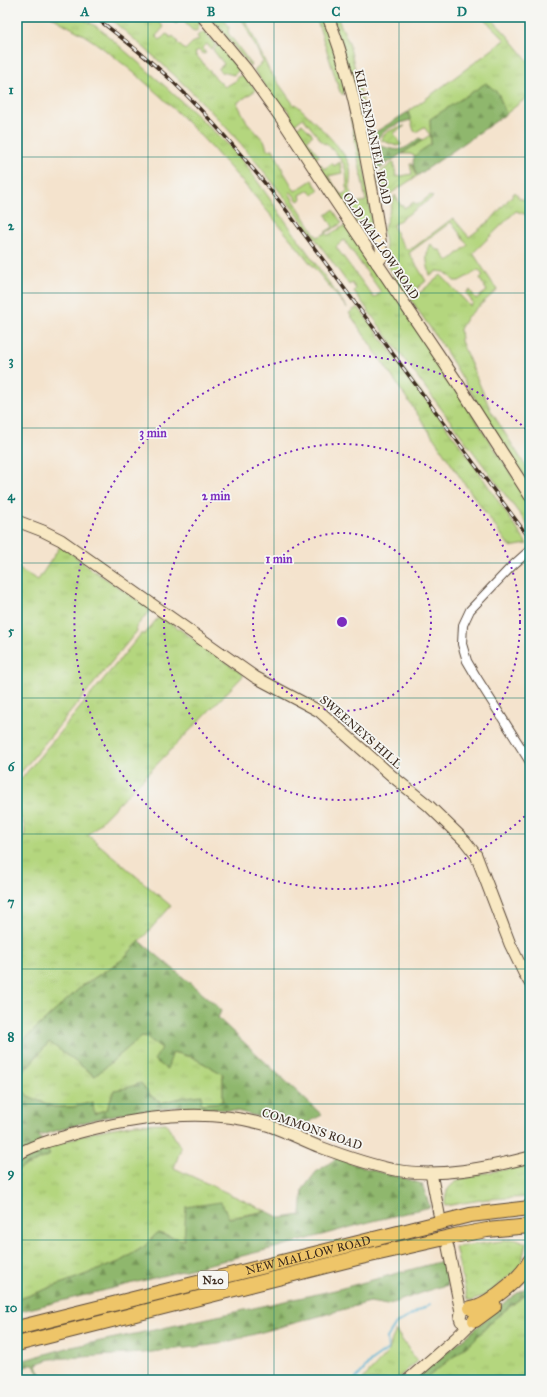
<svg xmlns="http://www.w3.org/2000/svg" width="547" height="1397" font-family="'IM FELL Great Primer',serif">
	<defs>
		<pattern id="grass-tufts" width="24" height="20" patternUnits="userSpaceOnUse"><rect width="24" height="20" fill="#b4d67e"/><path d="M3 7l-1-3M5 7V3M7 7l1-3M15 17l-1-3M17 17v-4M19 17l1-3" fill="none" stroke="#9cb86c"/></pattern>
		<pattern id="forest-firs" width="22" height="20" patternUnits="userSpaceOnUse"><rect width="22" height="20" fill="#8fb76d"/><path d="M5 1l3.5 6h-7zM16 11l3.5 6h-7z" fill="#769559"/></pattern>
		<pattern id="garden-furrows" width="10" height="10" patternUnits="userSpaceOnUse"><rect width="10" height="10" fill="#b4d67e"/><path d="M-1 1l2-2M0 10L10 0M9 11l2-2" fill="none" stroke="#9cb86c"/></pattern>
	</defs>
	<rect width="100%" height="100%" fill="#f6f6f2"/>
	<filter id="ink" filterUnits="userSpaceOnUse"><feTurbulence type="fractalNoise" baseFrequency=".025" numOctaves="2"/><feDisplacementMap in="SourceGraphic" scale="8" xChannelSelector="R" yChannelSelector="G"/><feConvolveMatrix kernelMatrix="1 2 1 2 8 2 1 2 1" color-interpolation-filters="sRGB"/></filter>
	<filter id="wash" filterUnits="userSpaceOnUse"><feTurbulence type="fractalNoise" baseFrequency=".012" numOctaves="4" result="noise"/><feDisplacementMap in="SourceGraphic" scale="16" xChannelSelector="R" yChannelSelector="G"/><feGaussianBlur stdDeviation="0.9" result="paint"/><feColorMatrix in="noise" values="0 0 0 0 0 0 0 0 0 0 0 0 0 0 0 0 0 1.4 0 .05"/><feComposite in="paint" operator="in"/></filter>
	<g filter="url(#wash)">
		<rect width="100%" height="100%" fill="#f4e3cd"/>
		<g fill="url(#grass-tufts)" stroke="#78804e" fill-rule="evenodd">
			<path d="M52,17H80L99,28L165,86L238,154L347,308C269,214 194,113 93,41C80,32 65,25 52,17Z"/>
			<path d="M108,17H154L164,27L156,36L160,40L166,34L170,36L169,38H170L173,36L178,42L177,43L185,50L194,41L195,42L199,39L197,36L201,33L205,32L216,45L211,49L207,44L202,48L206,53L204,54L198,50L195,53L196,54L195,56H197L212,74L225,87L237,80V77L244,75L256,90L237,103L247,122L265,142L267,150L273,149L282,168V169L295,191L312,180L319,190L313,195L309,190L300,195L301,199L298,201L291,192L289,193L317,237L326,233L325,232L333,227L326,215L333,210L342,223L326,233L328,235L346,225L403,307L529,502L530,528L372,316L354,291L356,289L352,283L349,285C314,237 279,188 240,143C200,97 155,56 108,17ZM344,240L381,292L374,298L336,247Z"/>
			<path d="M171,17H198L201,23L199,25L198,30L195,31L192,30L181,19L176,24Z"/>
			<path d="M210,17H227L224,19L229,27L228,33L251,64L250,66Z"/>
			<path d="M241,17H244L269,70L294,105L296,104C309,117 343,147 349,164C354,179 344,187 356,203L366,201L349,110H351L364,164L375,244H371L319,165L321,164L324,169L332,163L334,166L340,162L342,173L328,176L341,195L347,192C347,164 345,163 326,143L324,144L303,118L294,125L296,128L302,124L313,135L307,140L319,156L315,159L288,118L291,116L286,107L281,110L254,70L263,62Z"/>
			<path d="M316,17H325L346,83L343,95L340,92Z"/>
			<path d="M332,17H337L349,43L363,104L372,160L370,162Z"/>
			<path d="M482,17H490L508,36L530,63V95L506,114L498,93L430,119L431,144L415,156L410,154H402L430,135L424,127L416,132L414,131L408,112L505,40Z"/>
			<path d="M219,44L239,70L234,75L222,72L218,69L224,64L213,50Z"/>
			<path d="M515,192L519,198L530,202V216L516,211L473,253L497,290L467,317L460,329L461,341L491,411L530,473V485L507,451L444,348L411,300L441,275L470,306L473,303L466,293L470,290L476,299L487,291L480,279L483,276L479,270L459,281H454L445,272L437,271L432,275H430C427,263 424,255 431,244L436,250H440L448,262L468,245L451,222L409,253L426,281L408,296L405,295L389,267L383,231L395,195L401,206L402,205L404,208L414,202L417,205L431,195L433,197L393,225L398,237L406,249L413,248L453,218L469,237L491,220Z"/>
			<path d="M358,307L468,456L527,544L510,547L464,483L349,313Z"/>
			<path d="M61,545L91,569L150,608L148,613L136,627L137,631L17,777V568L38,580Z"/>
			<path d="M161,616L244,675L88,835L171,906L140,941L122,960L82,986L17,1046V858L25,832L23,821L17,813V784L141,634H145L156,620Z"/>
			<path d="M142,1036L146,1037L162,1048L166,1068L172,1052L192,1057L223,1074V1102L200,1104L202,1096L185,1097L161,1103L150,1095L141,1083L127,1088L114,1090L107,1109L93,1114V1102L74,1107H54L28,1096L17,1084V1079L49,1042L95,1076Z"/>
			<path d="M166,1123L181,1148L174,1168L266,1211L229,1218L185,1241L157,1233L145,1246L119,1262L17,1300V1170L50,1155L46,1148L93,1132L135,1124Z"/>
			<path d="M530,1165V1197L487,1199L445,1206C445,1197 445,1190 453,1184C463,1175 515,1168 530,1165Z"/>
			<path d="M517,1239L526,1243L521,1266L494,1289L480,1298L471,1301L467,1298L455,1247Z"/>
			<path d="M530,1291V1380H424L472,1342L495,1318Z"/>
			<path d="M396,1331L417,1361L396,1380H362L389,1351L392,1339Z"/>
		</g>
		<g fill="url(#forest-firs)" stroke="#657046">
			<path d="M486,83L498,93L506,114L417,176C409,155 414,156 431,144L430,119Z"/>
			<path d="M408,112L411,120C398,123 383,129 376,141C374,144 373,149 371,153L369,136Z"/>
			<path d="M419,138L423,140L386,164L374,174L373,167L378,148L381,146C401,152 403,151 419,138Z"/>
			<path d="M140,941L216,1005L221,1011L218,1018L322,1115L305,1124L297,1132C279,1124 261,1117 241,1112C222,1108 202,1109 183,1109L182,1106L120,1114L92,1120L39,1136L50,1155L17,1170V1084L28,1096L54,1107H74L93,1102L94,1114L107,1109L114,1090L127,1088L141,1083L150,1095L161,1103L185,1097L202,1095L201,1104L223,1102V1074L192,1057L173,1052L167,1069L154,1060L162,1048L146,1037L142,1036L95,1076L49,1042L17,1079V1046L82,986L122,960Z"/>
			<path d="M337,1158L368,1169L407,1179L422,1184L430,1207L369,1222L282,1246L17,1312V1300L119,1262L145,1246L157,1233L184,1240L186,1207L221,1202L229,1218L249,1215L266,1211L281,1218L301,1215L303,1189L316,1172Z"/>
			<path d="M444,1261L448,1285L436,1288L387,1305L370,1302L219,1344L144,1353L51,1359L36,1364L44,1380H41L34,1364L17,1370V1362L67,1348L154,1330L335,1290L439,1262Z"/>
			<path d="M530,1285V1291L495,1318L472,1342L424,1380H412L467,1336L507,1300Z"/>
		</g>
		<g fill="url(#garden-furrows)" stroke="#78804e">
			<path d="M405,126L394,133L401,145L396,146L381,140C384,131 396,128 405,126Z"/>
			<path d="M394,162L396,177L412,174L410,164H412L417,176L384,198L377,177L382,171Z"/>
		</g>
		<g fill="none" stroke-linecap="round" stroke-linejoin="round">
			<path stroke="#54b1d2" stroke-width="2" d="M355,1380L371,1361L388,1349L387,1338L396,1324L430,1304"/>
		</g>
	</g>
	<g filter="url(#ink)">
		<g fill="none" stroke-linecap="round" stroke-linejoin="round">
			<defs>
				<path id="street" d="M530,550L512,566L470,610L463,625L462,644L467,661L477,678L530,762"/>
				<g id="secondary">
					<path d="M203,17L246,69L281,118L334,199L455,379L530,496"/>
					<path d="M328,17C347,64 358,114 367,164C373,195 379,225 382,257L377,263"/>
					<path d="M17,521L43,531L61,540L255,677L319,711L392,776L429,806L465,841L476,855L510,944L524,973L530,983"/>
					<path d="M17,1155C34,1144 54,1140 73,1134C137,1117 206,1106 270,1126C287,1132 303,1140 320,1147C344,1156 370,1165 395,1170C438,1178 488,1168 530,1157"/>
					<path d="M431,1173L439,1214"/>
					<path d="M448,1247L461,1312L460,1318L461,1321L467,1324C474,1323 477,1319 475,1313L471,1308H465L461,1312"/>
					<path d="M408,1380L456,1338L470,1324"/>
				</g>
				<g id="highway">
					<path d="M471,1308C488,1306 522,1277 530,1261"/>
					<path d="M475,1320L494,1306"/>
					<path id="s1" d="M17,1328L470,1215L530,1208"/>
					<path d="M17,1344L357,1258L454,1236L487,1230L530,1226"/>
				</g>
			</defs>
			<use href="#street" stroke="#574638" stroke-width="10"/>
			<use href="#secondary" stroke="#574638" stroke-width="13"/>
			<use href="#highway" stroke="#574638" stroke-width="16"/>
			<use href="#street" stroke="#fff" stroke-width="8"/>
			<use href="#secondary" stroke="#f8e8c3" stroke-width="11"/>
			<use href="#highway" stroke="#eec569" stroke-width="14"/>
			<defs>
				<path id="rail" d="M95,17C121,37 147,57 171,80C211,118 246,160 281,203L530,539"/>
			</defs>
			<use href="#rail" stroke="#3b2a1e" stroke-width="3.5"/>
			<use href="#rail" stroke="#f6f6f2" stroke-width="2" stroke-dasharray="6" stroke-linecap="butt"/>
		</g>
	</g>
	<path fill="none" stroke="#0f766e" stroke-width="1" stroke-opacity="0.55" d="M148,17V1380M274,17V1380M399,17V1380M17,157H530M17,293H530M17,428H530M17,563H530M17,698H530M17,834H530M17,969H530M17,1104H530M17,1240H530"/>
	<g fill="none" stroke="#7b2cbf" stroke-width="2" stroke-dasharray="2 4">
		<circle cx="342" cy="622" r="89"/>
		<circle cx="342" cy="622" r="178"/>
		<path d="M529 812A267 267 0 1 1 529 432"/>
	</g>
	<g text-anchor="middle" stroke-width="3.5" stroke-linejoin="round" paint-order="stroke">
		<rect fill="#f6f6f2" stroke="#73675e" stroke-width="1" x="198" y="1271" width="30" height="18" rx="3"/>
		<g font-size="11" font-weight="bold" fill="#3b2a1e">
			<text x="213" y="1284">N20</text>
		</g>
		<g font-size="12" fill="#3b2a1e" stroke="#f6f6f2">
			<text transform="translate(373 137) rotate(78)" y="4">KILLENDANIEL ROAD</text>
			<text transform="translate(381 246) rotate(56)" y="4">OLD MALLOW ROAD</text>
			<text transform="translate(361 732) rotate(41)" y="4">SWEENEYS HILL</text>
			<text transform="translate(312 1129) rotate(19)" y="4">COMMONS ROAD</text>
			<text dy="4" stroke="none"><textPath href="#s1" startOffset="300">NEW MALLOW ROAD</textPath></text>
		</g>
	</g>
	<circle cx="342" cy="622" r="6" fill="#7b2cbf" stroke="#f6f6f2" stroke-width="2"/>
	<g font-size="12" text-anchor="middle" font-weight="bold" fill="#7b2cbf" stroke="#f6f6f2" stroke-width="3.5" stroke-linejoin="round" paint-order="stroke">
		<text x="153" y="437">3 min</text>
		<text x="216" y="500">2 min</text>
		<text x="279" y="563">1 min</text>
	</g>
	<rect width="547" height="1397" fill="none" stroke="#f6f6f2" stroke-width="44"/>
	<rect x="22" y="22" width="503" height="1353" fill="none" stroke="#0f766e" stroke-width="1.5"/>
	<g font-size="13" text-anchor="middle" font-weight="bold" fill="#0f766e">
		<text x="85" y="16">A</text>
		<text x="211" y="16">B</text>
		<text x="336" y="16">C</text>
		<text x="462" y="16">D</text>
		<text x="11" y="94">1</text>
		<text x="11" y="230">2</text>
		<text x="11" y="365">3</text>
		<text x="11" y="500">4</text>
		<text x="11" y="635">5</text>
		<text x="11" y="771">6</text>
		<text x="11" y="906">7</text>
		<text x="11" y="1041">8</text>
		<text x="11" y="1177">9</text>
		<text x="11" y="1312">10</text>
	</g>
</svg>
